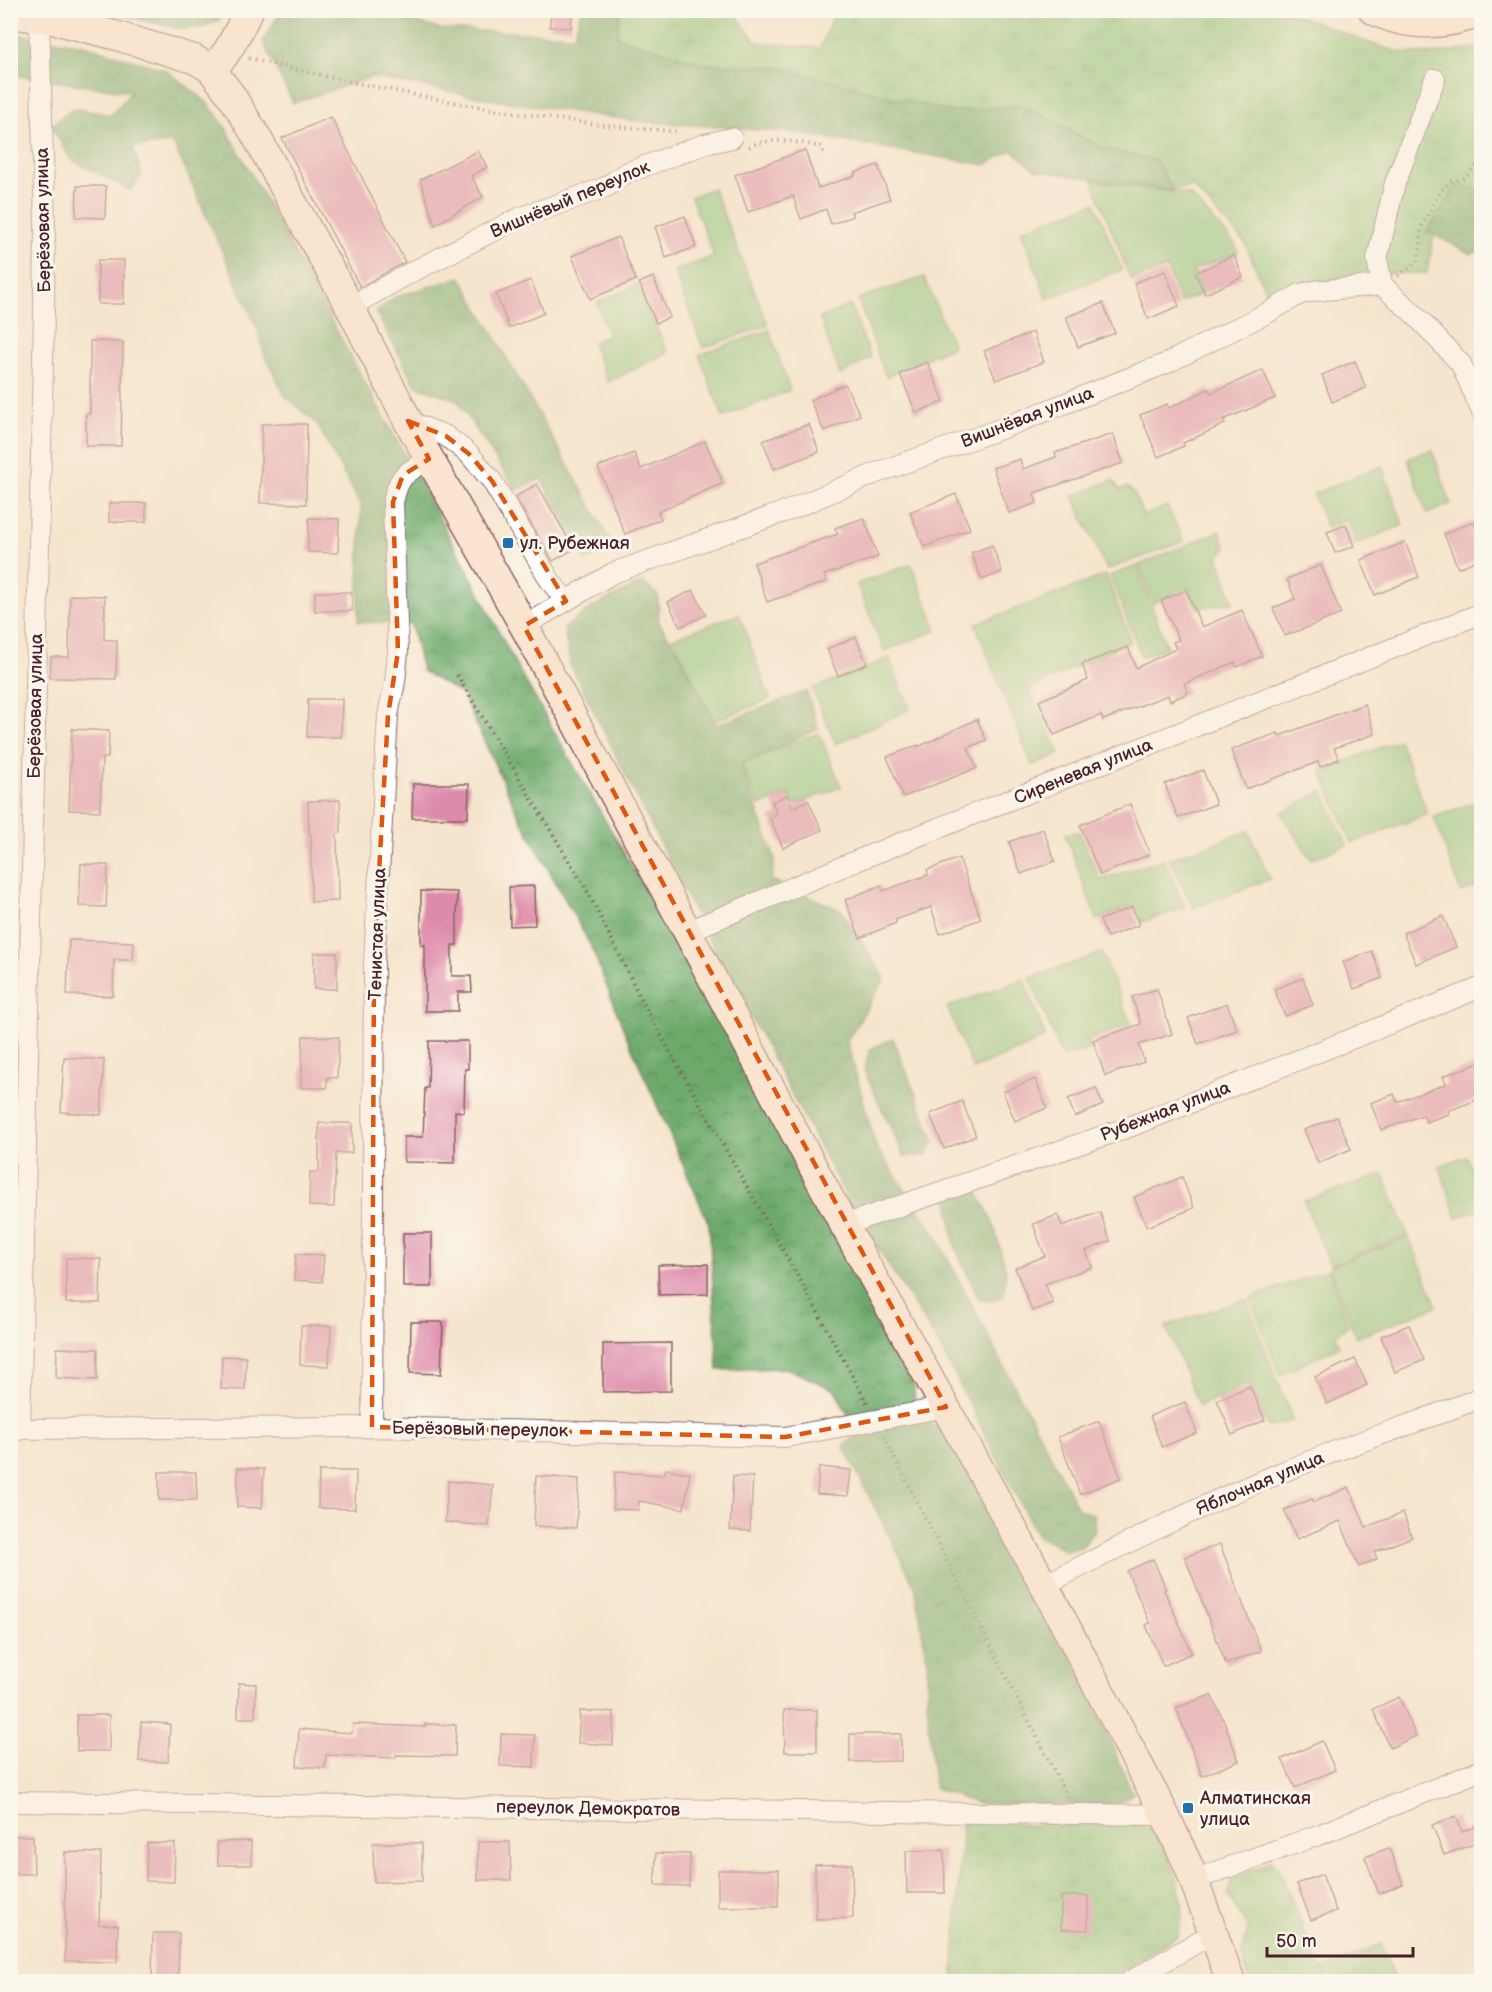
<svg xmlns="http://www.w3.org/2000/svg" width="1492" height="1992" font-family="'Balsamiq Sans',sans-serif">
	<defs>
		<pattern id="grass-tufts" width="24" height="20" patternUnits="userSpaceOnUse" patternTransform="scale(1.5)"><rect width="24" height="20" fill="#87c57b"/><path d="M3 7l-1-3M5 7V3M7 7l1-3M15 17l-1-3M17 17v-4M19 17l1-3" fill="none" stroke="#709f65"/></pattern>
		<pattern id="forest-crowns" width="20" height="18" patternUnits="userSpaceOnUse" patternTransform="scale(1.5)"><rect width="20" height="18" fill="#6daa6b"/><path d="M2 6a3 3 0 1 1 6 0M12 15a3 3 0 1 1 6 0" fill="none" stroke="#5c8a58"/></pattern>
	</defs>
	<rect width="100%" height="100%" fill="#fbf7ec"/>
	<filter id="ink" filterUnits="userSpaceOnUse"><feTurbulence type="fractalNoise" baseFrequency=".0167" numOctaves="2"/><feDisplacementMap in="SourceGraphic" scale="12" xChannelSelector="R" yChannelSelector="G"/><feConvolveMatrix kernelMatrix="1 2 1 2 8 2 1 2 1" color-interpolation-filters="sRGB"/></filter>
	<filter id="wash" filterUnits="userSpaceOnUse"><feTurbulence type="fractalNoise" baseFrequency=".008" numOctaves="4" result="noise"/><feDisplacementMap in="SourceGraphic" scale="24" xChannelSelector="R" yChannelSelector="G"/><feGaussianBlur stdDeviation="1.35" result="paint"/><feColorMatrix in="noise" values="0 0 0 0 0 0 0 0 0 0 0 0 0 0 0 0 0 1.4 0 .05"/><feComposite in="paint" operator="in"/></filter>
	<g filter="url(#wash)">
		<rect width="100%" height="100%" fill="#f6e5ce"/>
		<g fill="url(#grass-tufts)" stroke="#687253" stroke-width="1.5">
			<path d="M620,10L733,11L756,42L820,48L835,11H1280C1317,19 1349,38 1385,48C1416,58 1450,53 1481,47V192L1434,235L1427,273H1385L1368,282L1318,280L1304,283L1270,302L1245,243L1192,186L1173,191L1156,161L1102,148L1024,105L951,112L776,67L704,64L617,37Z"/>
			<path d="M963,1814L1035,1826L1047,1820L1140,1824C1166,1835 1179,1878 1182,1904C1184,1915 1180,1926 1177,1936L1104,1981L953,1982Z"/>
			<path d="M1272,1860L1282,1876L1321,1970L1381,1944L1395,1981H1249L1242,1956L1248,1928L1228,1895L1231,1881Z"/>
		</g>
		<g fill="url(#forest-crowns)" stroke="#5c644b" stroke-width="1.5">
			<path d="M282,10L370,11L440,29L574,35L581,11H620L617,37L704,64L776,67L951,112L1024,105L1102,148L1156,161L1173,191L1036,170L1012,150L985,165L789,132L636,121L495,100L372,77L293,103L263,41Z"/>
			<path d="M104,11H224L218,21L201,28L182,29Z"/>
			<path d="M11,33L84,45L166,70L207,102L226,128L465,565L515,663L739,1053L914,1387L915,1403L849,1417L835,1390L786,1368L718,1370L709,1224L621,1023L592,948L520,818L462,694L422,671L411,624L358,622L361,506L317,424L285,396L264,354L258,330L173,143L133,147L142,175L130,190L71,160L51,126L73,108L111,115L131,92L11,75Z"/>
			<path d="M1457,186L1481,189V251L1471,254L1427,231Z"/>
			<path d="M461,277L612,543L586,562L541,479L516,490L457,400L416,386L376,312L395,297Z"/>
			<path d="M643,582L658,595L659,623L679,652L716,725L807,691L818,729L741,765L775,859L771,880L841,910L885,978L847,1041L876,1147L934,1232L1079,1510L1094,1514L1095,1530L1082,1547L1066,1551L1037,1536L939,1345L849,1202L691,905L570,664L564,629L592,607Z"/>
			<path d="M893,1038L934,1140L927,1155L904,1157L864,1070L870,1049Z"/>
			<path d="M975,1187L993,1222L1006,1271L1004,1295L993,1301L979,1300L954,1244L948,1198Z"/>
			<path d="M923,1421L944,1426L1082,1676L1133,1794L1114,1805L978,1804L934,1788L927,1701V1662L915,1587L844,1447L858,1432Z"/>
		</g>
		<g fill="#87c57b" stroke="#687253" stroke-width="1.5">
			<path d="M1092,180L1190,195L1235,244L1238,253L1193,270L1202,294L1180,302L1167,268L1131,280Z"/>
			<path d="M713,188L768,325L703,348L674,271L714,256L691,197Z"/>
			<path d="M1095,203L1122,270L1047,299L1021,230Z"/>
			<path d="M924,277L953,346L886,377L858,299Z"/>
			<path d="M637,285L668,353L608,382L592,343L608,335L597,303Z"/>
			<path d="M850,305L871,358L840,375L820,318Z"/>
			<path d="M769,330L790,390L723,417L699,355Z"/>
			<path d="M1432,449L1451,504L1427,514L1408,459Z"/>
			<path d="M1382,466L1403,525L1356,544L1348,520L1327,528L1313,494Z"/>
			<path d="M1113,480L1120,490L1128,487L1135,495L1143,516L1167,506L1184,541L1107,570L1073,496Z"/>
			<path d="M1220,531L1226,549L1218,556L1233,603L1197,608L1187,587L1154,603L1139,565Z"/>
			<path d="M911,564L937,630L884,651L857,584Z"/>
			<path d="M1137,566L1167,647L1142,657L1110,576Z"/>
			<path d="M1106,575L1131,641L1029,689L1060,754L1032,765L975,624Z"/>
			<path d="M739,614L770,699L714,721L673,638Z"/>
			<path d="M889,658L910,709L836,744L812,689Z"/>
			<path d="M819,733L841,787L794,805L788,794L759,806L742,764Z"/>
			<path d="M1399,740L1428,814L1352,843L1321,771Z"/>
			<path d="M1323,791L1347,845L1311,859L1281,813Z"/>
			<path d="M1481,800V884L1461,893L1434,817Z"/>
			<path d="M1248,831L1270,879L1193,908L1170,859Z"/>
			<path d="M1079,832L1100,880L1164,859L1185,908L1142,922L1133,905L1097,920L1065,834Z"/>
			<path d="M1102,953L1131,1024L1089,1039L1090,1049L1062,1056L1030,978Z"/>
			<path d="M1024,979L1045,1036L1028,1046L973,1069L947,1007Z"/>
			<path d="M1466,1156L1481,1193V1209L1457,1217L1439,1166Z"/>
			<path d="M1383,1174L1408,1235L1330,1265L1304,1201Z"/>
			<path d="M1409,1237L1437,1306L1356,1338L1330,1267Z"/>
			<path d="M1329,1269L1348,1326L1335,1335L1340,1346L1280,1375L1250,1298Z"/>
			<path d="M1246,1299L1293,1421L1268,1427L1250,1383L1199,1406L1166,1326Z"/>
		</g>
		<g id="blocks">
			<g fill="#de8aaa">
				<path d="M551,10H572L571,28L550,27Z"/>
				<path d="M331,117L405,262L360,287L282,138Z"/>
				<path d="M805,150L818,188L855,176L854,173L878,165L890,199L851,212L853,216L831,224L826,209L801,219L793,196L748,212L735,175Z"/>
				<path d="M478,151L487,167L471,176L483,197L435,225L420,180Z"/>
				<path d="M77,186H106L105,218L76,217Z"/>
				<path d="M685,216L696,247L666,258L655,227Z"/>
				<path d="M618,237L636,280L590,299L572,256Z"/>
				<path d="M1234,255L1243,277L1205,294L1195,273Z"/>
				<rect x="98" y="260" width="26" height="44"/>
				<path d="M1165,271L1179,306L1148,319L1134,283Z"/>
				<path d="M653,277L670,317L656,323L639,283Z"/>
				<path d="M531,280L544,313L509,328L496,294Z"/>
				<path d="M1103,303L1115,333L1078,347L1066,317Z"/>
				<path d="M1033,332L1044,362L996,380L984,351Z"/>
				<path d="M90,341L123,342L121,446H86V414H90Z"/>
				<path d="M1355,361L1366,388L1332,402L1322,375Z"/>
				<path d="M927,362L944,401L916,413L900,374Z"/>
				<path d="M1263,370L1275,398L1223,420L1225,424L1183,443L1184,446L1158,457L1140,415L1167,404L1169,408L1209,389L1211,393Z"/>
				<path d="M845,384L860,415L824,431L810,400Z"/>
				<path d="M262,424H307L306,504L260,503Z"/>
				<path d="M809,424L819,452L774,469L763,441Z"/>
				<path d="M1113,434L1123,463L1034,493L1037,503L1009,513L993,468L1020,459L1023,469L1056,457L1055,453Z"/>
				<path d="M705,441L723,483L658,512L661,519L625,534L598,467L634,453L641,469Z"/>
				<path d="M537,484L574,549L553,561L515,497Z"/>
				<path d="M956,494L970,529L924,547L910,512Z"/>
				<rect x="109" y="503" width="37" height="19"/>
				<path d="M309,518L339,519L338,553L308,552Z"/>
				<path d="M864,518L878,557L824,575L826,582L767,602L754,563L838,534L835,528Z"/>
				<path d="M1473,521L1482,541V558L1458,568L1444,534Z"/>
				<path d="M1346,525L1354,546L1335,553L1327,532Z"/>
				<path d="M1405,542L1419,577L1375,595L1361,560Z"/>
				<path d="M992,545L1002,572L982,580L971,553Z"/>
				<path d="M1321,565L1341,614L1285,636L1273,608L1295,599L1287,579Z"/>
				<path d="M693,590L706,615L680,627L668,602Z"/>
				<path d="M1186,590L1202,627L1242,610L1262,656L1237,667L1235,662L1184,684L1188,693L1170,701L1168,695L1103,720L1101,715L1054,735L1039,701L1088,680L1082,664L1128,647L1136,668L1176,649L1173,642L1179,640L1161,601Z"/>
				<rect x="315" y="592" width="37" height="19"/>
				<path d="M70,595L105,596L104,640H117L116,679L50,678L51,657H69Z"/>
				<path d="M856,637L867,664L838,676L827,649Z"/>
				<path d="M308,699H342L341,737H307Z"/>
				<path d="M1365,704L1375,734L1334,748L1339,759L1320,767L1318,762L1246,789L1231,750L1278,733L1279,736Z"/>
				<path d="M977,719L986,740L968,748L977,768L903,797L887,757L918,745V747Z"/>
				<path d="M72,729L109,731L108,758H102L100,811L69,810Z"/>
				<path d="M1203,770L1216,804L1178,818L1165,784Z"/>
				<path d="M413,784H469L468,818H412Z"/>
				<path d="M787,795L793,808L808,800L822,830L783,848L770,818L777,814L772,802Z"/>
				<path d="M340,800L341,833L337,834L338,901L311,902V834H309L308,801Z"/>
				<path d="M1130,804L1150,854L1100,875L1080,825Z"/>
				<path d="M1043,829L1055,861L1021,874L1009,842Z"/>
				<path d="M959,858L981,919L940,934L931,907L895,920L896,923L860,938L845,900L881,885L883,891L928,875L927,870Z"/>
				<path d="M81,864L108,865L106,907L79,906Z"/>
				<path d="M534,886L535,925L510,926L509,887Z"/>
				<path d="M421,891L457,892V945H452V976H471L472,992H458V1011H425V945H421Z"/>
				<path d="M1132,907L1139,925L1107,937L1100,920Z"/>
				<path d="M1443,916L1456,947L1416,964L1403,933Z"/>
				<path d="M69,940L134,942L133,960H114L113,996L67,995Z"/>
				<path d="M1372,951L1382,978L1354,989L1343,962Z"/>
				<rect x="314" y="953" width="23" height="36"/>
				<path d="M1303,978L1313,1005L1285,1016L1274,989Z"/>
				<path d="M1157,989L1172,1034L1139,1045L1144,1062L1105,1076L1093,1040L1141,1024L1132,997Z"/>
				<path d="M1227,1003L1237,1030L1198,1044L1188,1018Z"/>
				<path d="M303,1036L339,1037L337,1078L327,1077V1088H301Z"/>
				<path d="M429,1041H468V1069H465L464,1112L455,1111V1163L404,1162V1137H423L425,1088H428Z"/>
				<path d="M64,1057L104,1060L101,1115L61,1112Z"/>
				<path d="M1482,1062V1098L1448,1111L1449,1114L1426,1122L1423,1115L1381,1130L1371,1103L1394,1094L1397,1102L1446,1084L1443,1076Z"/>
				<path d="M1035,1079L1047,1108L1015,1121L1003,1092Z"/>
				<path d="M1096,1088L1103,1105L1075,1117L1068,1099Z"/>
				<path d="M962,1101L976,1136L944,1149L930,1114Z"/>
				<path d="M1337,1117L1351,1149L1318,1163L1304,1130Z"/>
				<path d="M319,1123H352V1153H336L334,1207L309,1206L310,1172H319Z"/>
				<path d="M1182,1177L1194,1208L1147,1227L1134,1197Z"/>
				<path d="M1100,1212L1110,1241L1086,1251L1092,1267L1045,1284L1053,1303L1032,1311L1015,1268L1045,1256L1033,1224L1058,1215L1062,1226Z"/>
				<rect x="403" y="1233" width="29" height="54"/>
				<path d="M296,1254L324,1255L322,1282L294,1280Z"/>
				<path d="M66,1258L101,1259L100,1303H66Z"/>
				<path d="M708,1264V1294L659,1295L658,1265Z"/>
				<path d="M411,1322H443L441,1374L410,1373Z"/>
				<path d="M1409,1325L1424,1360L1395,1372L1381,1336Z"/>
				<path d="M301,1326H331L329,1366L300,1365Z"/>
				<path d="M671,1343V1391L603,1392V1344Z"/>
				<path d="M57,1348L98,1349L97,1380L56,1378Z"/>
				<path d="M222,1356L246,1357L245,1390L221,1389Z"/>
				<path d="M1355,1359L1367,1385L1327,1404L1315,1377Z"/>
				<path d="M1250,1386L1265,1420L1232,1435L1217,1400Z"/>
				<path d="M1185,1402L1197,1433L1162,1447L1150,1416Z"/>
				<path d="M1099,1421L1121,1478L1080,1494L1058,1437Z"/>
				<path d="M819,1467L851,1470L848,1496L817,1494Z"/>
				<path d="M238,1468L264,1469L262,1508L237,1507Z"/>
				<path d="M666,1469L690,1473L684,1509L639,1501L638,1510L613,1509L615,1472L664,1475Z"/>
				<path d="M319,1471H356L355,1509L318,1508Z"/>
				<path d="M159,1472H196L197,1500H159Z"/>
				<path d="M536,1476L579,1479L576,1528L534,1526Z"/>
				<path d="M733,1476L753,1477L750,1531L730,1530Z"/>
				<path d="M448,1481L493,1485L489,1526L445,1522Z"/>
				<path d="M1349,1487L1366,1527L1403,1513L1412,1537L1374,1552L1377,1559L1359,1567L1340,1521L1297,1539L1284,1510L1312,1499L1314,1502Z"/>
				<path d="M1220,1544L1261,1651L1226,1664L1185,1557Z"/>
				<path d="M1153,1559L1166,1589L1164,1590L1192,1653L1163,1666L1146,1625L1150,1623L1127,1571Z"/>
				<path d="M239,1683L256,1684L255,1718H238Z"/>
				<path d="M1211,1695L1224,1721L1239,1761L1202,1776L1176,1708Z"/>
				<path d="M1399,1697L1416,1736L1390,1748L1373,1709Z"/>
				<path d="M784,1710H817V1752H785Z"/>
				<path d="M580,1711L614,1712L613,1745L578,1743Z"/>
				<rect x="77" y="1715" width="32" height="36"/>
				<path d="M141,1722L170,1724L168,1762L139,1761Z"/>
				<path d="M353,1724L425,1727V1724L456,1725L455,1756L396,1755L395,1758L326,1755L325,1768L297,1766L299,1729L352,1733Z"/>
				<path d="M501,1734L535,1735L534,1767L500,1766Z"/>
				<path d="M850,1734H901V1761L850,1762Z"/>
				<path d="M1322,1741L1335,1770L1295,1788L1282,1759Z"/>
				<path d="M1456,1816L1462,1832L1482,1824V1841L1444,1855L1432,1825Z"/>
				<path d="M10,1836H33L34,1874H10Z"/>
				<path d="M251,1841L252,1865H218L217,1842Z"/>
				<path d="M478,1842H510L511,1880H478Z"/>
				<path d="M147,1843H175L174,1882L146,1881Z"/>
				<path d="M373,1843H422V1881L374,1882Z"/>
				<path d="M1389,1848L1403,1884L1379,1894L1365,1857Z"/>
				<path d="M944,1850L945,1893H907L906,1851Z"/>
				<path d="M65,1852L101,1853L99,1924L118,1925L117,1962L65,1961Z"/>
				<path d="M656,1853L690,1854L689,1886L655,1885Z"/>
				<path d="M852,1864L853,1918L816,1919L815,1865Z"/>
				<path d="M718,1870H779L778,1907H718Z"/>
				<path d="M1322,1874L1336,1911L1311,1920L1297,1884Z"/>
				<path d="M1061,1896H1088V1930L1061,1929Z"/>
				<path d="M153,1933H179L178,1982H152Z"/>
			</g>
		</g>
	</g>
	<g filter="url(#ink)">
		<use href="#blocks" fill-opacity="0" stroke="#866464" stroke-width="1.5"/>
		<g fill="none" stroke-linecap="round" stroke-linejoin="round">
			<defs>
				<g id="street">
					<path d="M1382,285L1377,259L1395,183L1435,79"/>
					<path d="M350,307L408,274L519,218L606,187L626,173L705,144L732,138"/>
					<path d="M408,421L446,436L469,454L492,481L551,582L566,601"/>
					<path d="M524,626L613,573L792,509L876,473L1003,428L1167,363L1269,312L1300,294L1314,291L1382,285L1415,315L1461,364L1482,412"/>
					<path d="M686,932L868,856L1482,613"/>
					<path d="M844,1225L1132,1126L1482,987"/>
					<path d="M372,1427L374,961L388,715L395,682L398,652L393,502C399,474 406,473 429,459"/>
					<path d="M10,1429L372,1427L785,1437L946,1407"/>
					<path d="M20,1430L44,312L45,225L39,18"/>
					<path d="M1044,1585C1122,1546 1199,1506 1280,1473C1346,1445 1415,1424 1482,1397"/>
					<path d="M10,1802L1165,1815"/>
					<path d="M1194,1880L1321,1834L1482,1770"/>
					<path d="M1129,1982L1213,1933"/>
				</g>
				<g id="secondary">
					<path d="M1373,10C1408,28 1446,26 1482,12"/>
					<path d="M10,14L58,21L114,35L194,59L211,69L231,95L255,134L350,307L408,421L524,626L844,1225L1044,1585L1165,1815L1189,1867L1231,1982"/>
					<path d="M211,69C230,54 237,32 249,10"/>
				</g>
			</defs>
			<use href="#street" stroke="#866464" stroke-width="22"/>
			<use href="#secondary" stroke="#866464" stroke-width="31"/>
			<g stroke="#866464" stroke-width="4" stroke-dasharray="1.5 4.5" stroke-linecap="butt">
				<path d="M249,58C358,85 468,107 579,122C612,127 645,128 679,132"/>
				<path d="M749,147C769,136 799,142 821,147L825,156"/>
				<path d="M1398,276L1417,262L1421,248V228L1440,192L1452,181L1465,178L1482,158"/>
				<path d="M457,675L589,894L647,1011L804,1287L867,1403"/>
				<path d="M884,1437L1067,1796"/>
			</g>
			<use href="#street" stroke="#fff" stroke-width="20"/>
			<use href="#secondary" stroke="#fce5d0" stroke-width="28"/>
		</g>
	</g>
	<path d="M0 0H1492V1992H0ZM408,421L446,436L469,454L492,481L566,601L524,626L946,1407L785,1437L372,1427L374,961L388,715L398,652L393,502L403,475L429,459Z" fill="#f6e5ce" fill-opacity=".55" fill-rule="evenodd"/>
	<path fill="none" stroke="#e0560e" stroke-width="4.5" stroke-dasharray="12 8" stroke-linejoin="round" d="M408,421L446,436L469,454L492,481L566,601L524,626L946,1407L785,1437L372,1427L374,961L388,715L398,652L393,502L403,475L429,459Z"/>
	<g fill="#1f6fb2" stroke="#fbf7ec" stroke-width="2">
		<rect x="502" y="537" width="12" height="12" rx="3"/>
		<rect x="1182" y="1802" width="12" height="12" rx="3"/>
	</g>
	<g text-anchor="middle" stroke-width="6" stroke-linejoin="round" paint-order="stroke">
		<g font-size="18" fill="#4a1f2b" stroke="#fbf7ec">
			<text transform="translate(570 199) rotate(-23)" y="6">Вишнёвый переулок</text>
			<text transform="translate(43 220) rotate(-91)" y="6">Берёзовая улица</text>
			<text transform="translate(1027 417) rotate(-21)" y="6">Вишнёвая улица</text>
			<text transform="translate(35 706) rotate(-89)" y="6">Берёзовая улица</text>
			<text transform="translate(1083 771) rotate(-22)" y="6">Сиреневая улица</text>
			<text transform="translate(377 934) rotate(-88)" y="6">Тенистая улица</text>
			<text transform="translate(1165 1111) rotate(-21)" y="6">Рубежная улица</text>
			<text transform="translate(480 1429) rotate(1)" y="6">Берёзовый переулок</text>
			<text transform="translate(1260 1483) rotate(-23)" y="6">Яблочная улица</text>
			<text transform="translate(588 1808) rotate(1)" y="6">переулок Демократов</text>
		</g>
		<g font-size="18" fill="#4a1f2b" stroke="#fbf7ec" text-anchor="start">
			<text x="520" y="549">ул. Рубежная</text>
			<text x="1200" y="1804">Алматинская<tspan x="1200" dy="21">улица</tspan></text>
		</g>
	</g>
	<rect width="1492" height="1992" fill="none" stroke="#fbf7ec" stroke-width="36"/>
	<path d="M1267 1947v9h146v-9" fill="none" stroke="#4a1f2b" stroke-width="3"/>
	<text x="1276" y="1947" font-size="18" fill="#4a1f2b" stroke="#fbf7ec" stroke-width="4.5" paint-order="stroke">50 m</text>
</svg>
